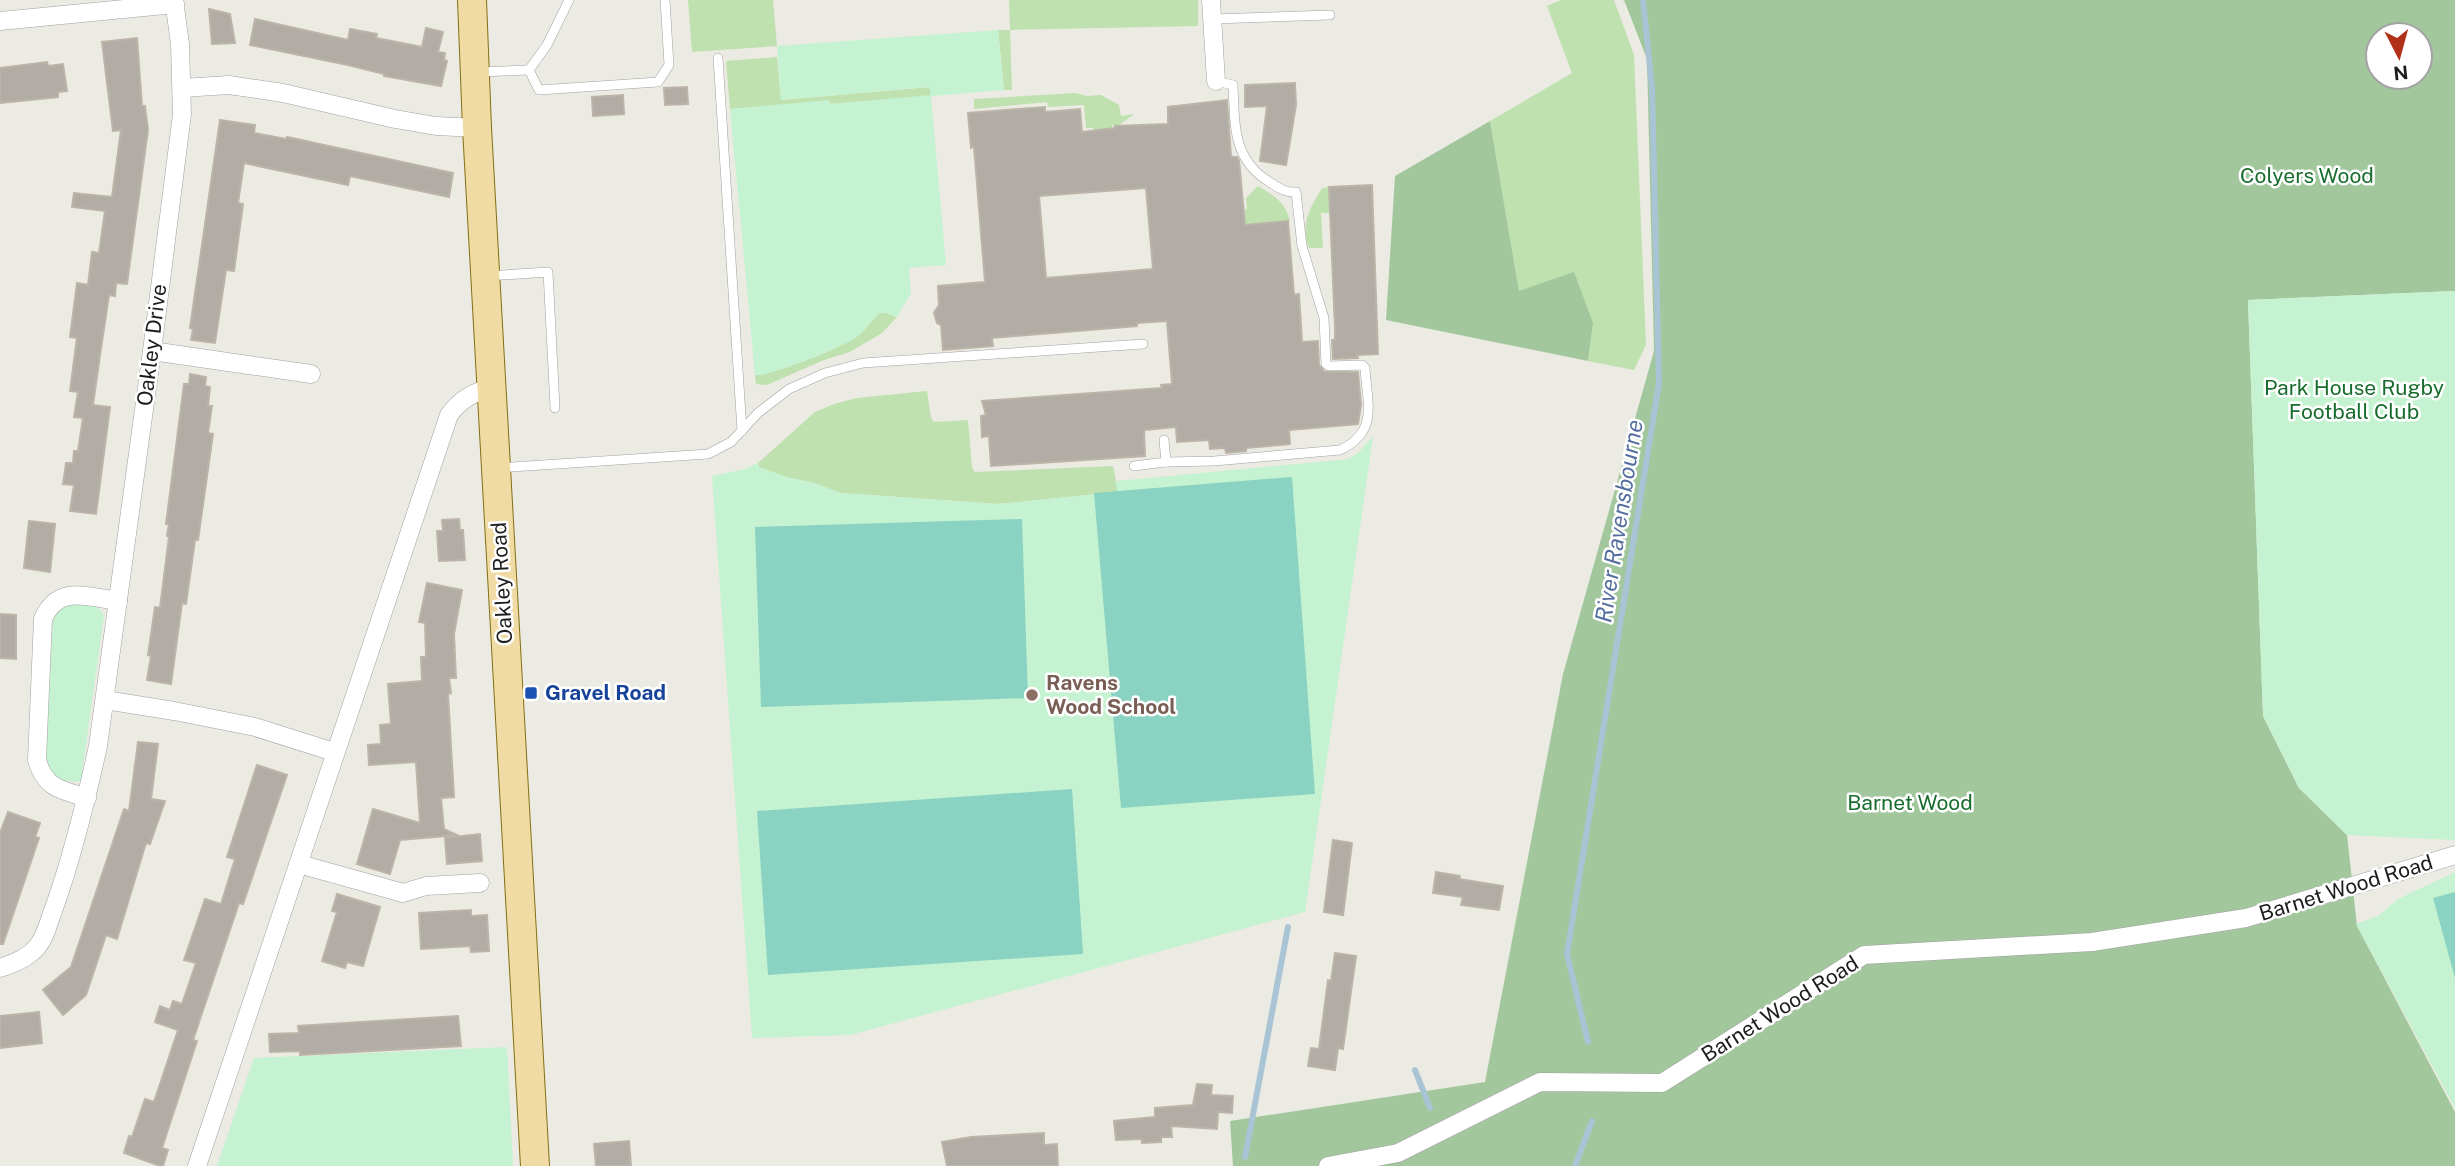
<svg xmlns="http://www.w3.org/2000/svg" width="2455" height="1166" font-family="'Public Sans',sans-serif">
	<rect width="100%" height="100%" fill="#ecebe3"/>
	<g fill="#bfe1af">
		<path d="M688,0H773L777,46L692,52Z"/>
		<path d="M1009,0H1198V26L1010,30L1012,90H1004L998,30H1010Z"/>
		<path d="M1561,0H1614L1634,55L1646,345L1634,370L1588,361L1593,323L1519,291L1490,121L1572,73L1547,6Z"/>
		<path d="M777,57L781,100L930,87L931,96L830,104L829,101L730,109L726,61Z"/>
		<path d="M1075,93L1087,96L1101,95L1119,105L1121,116L1134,114L1119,125L1112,126V137L1094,138L1093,128H1086L1084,105L1048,107L1047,102L974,109V99Z"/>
		<path d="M1258,186C1273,195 1286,202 1290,221L1246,225L1244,211L1247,208L1246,198Z"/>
		<path d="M1329,187L1330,213H1321L1323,248H1309C1300,224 1310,208 1322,188Z"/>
		<path d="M879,313H886L897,317L882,333L850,352L824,360L767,385L756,384L755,375C769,377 845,346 856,337C865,330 871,321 879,313Z"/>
		<path d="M927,391L931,418L934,422L968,420L972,467L975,472L1113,466L1118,492L998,504L841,493L814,483L784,477L759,467L758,463L815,412L834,404L857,398Z"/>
	</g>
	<g fill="#a2c79d" fill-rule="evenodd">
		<path d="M1624,0H2455V291L2248,300L2263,716L2299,788L2347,835L2357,926L2455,1112V1166H1233L1230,1121L1485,1082L1563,674L1654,351L1647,59ZM2378,35H2420V77H2378Z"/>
		<path d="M1490,121L1519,291L1574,272L1593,323L1588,361L1386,320L1395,176Z"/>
	</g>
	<g fill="#c5f2d0">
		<path d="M998,30L1004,90L931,96L946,265L909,268L911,293L897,317L886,313H879C871,321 865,330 857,337C845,346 769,377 755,375L730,109L829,100L830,104L931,95L929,87L781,100L777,46Z"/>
		<path d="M2455,291V840L2347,835L2299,788L2263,716L2248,300Z"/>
		<path d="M1373,436L1305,912L850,1035L752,1038L712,476L745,469L758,463L759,467L787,477L814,483L841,493L998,504L1117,492L1116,481L1349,459L1359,452Z"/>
		<path d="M69,603L98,607L104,615L81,781C67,784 50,777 45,763L53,616L58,609Z"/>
		<path d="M2455,872V1108L2356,924L2378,916L2398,899Z"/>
		<path d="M507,1047L513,1166H217L254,1058Z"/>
	</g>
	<g fill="#8ad2c2">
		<path d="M1292,477L1315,794L1121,808L1094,493Z"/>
		<path d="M1022,519L1028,698L761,707L755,527Z"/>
		<path d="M1072,789L1083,954L768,975L757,811Z"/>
		<path d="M2455,892V978L2433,898Z"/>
	</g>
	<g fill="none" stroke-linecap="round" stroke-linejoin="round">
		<g stroke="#a9c4d5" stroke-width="6">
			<path d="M1588,1042L1567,954L1659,383L1652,87L1643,0"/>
			<path d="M1415,1070L1430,1108"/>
			<path d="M1245,1157L1288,927"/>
			<path d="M1575,1166L1592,1121"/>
		</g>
	</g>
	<g fill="#b1ada6" stroke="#bcb4a8" stroke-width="2" fill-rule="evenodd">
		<path d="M209,9L230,14L235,43L212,44Z"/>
		<path d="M255,19L348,40L350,29L377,34L376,38L422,47L426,28L443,32L438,52L445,53L444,60L447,61L441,86L384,76V74L348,65L250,45Z"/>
		<path d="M137,38L142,106H145L148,130L127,284L116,283L115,296L109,295L100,355L93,405L110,407L96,514L70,511L74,485L63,484L66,463H73L74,451H78L83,418L74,417L78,392L70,391L77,338L70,337L77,283L88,285L92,252L99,253L105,211L72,207L74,193L112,197L121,130L113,131L102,42Z"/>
		<path d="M47,62L48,66L63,64L67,91L58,92V97L0,103V68Z"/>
		<path d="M1295,83L1296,105L1286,165L1260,161L1267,106L1245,107V85Z"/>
		<path d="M687,87L688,104L665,105L664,88Z"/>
		<path d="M623,95L624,114L593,116L592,97Z"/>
		<path d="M1227,100L1231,157H1237L1239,160L1245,225L1288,221L1294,295L1299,294L1302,342L1318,341L1319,365L1325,372H1358L1361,405L1358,424L1289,430L1290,444L1246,448V451L1226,453L1225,448L1210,449L1209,440L1177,442L1176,427L1144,430L1145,456L991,466L989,436L982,437L981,416L986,415L982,401L1162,388L1161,385L1172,384L1167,321L1137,323V326L992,338L993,346L943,350L941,325L937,323L934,313L939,305L938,286L985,282L974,147L971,148L968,113L1045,107V112L1080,109L1082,132L1115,128V126L1168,124V107ZM1146,188L1153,269L1046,278L1039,196Z"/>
		<path d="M220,120L255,125L254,133L286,139L287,137L453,173L449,197L350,176L348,185L244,163L238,203L243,204L234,271L226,270L215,343L191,340L193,329L190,328Z"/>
		<path d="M1372,185L1378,354L1357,355L1358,358L1333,359L1332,340H1335V328L1329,187Z"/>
		<path d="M190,374L206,377L205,386L210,387L208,406H212L208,433L213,434L198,540H195L186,604L182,603L171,684L147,680L151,656L148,655L155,607L160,608L169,537L167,536L169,524H166L184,384H189Z"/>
		<path d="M459,519L460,530H463L465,560L439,561L437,531H443L442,520Z"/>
		<path d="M29,521L55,524L50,572L24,568Z"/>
		<path d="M427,583L462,590L454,634L456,678H449L451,693L448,694L454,797L441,798L444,829L457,835L400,840L390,874L357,864L373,809L420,823L416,762L369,765L368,745L381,744L380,725L391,724L388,684L422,681L421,657H426L425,623L419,622Z"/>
		<path d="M0,614L16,615V659L0,658Z"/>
		<path d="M138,742L158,744L151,799L165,801L150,844L146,843L117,939L106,935L86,995L63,1015L43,990L71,967L124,809L129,811Z"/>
		<path d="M257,765L287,775L243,904L239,903L193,1040L197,1041L162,1148L168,1150L163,1166H160L124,1153L129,1136L132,1137L145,1099L154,1102L178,1030L155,1022L160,1006L170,1010L173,1001L182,1004L196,963L184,960L205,899L221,904L235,859L227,857Z"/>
		<path d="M8,812L40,823L35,837L39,838L3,944H0V833Z"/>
		<path d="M480,834L482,861L447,864L445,838Z"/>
		<path d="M1333,840L1352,843L1343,915L1324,912Z"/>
		<path d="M1436,872L1460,876L1459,879L1503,886L1499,910L1461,905L1463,897L1433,893Z"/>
		<path d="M337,894L380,907L363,966L347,962L345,968L322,961L337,912L332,911Z"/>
		<path d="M471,910V916L487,915L489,951L471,952L470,946L421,949L419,913Z"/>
		<path d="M1335,953L1356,956L1343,1049L1338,1048L1335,1070L1308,1066L1311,1048L1319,1049L1328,980L1331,981Z"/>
		<path d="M39,1012L42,1043L0,1048V1016Z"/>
		<path d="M458,1016L461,1046L300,1055V1051L270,1052L269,1034L299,1033L298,1026Z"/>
		<path d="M1197,1084L1212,1085L1211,1095L1233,1096L1232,1113L1218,1112L1217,1129L1171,1126L1172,1137H1161V1142L1142,1143V1139L1116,1140L1114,1121L1155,1117V1108L1193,1105Z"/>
		<path d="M1044,1133V1145L1057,1144L1058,1166H947L942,1142L971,1137Z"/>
		<path d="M629,1141L631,1166H596L594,1144Z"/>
	</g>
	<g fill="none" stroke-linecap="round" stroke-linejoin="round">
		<defs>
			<g id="lane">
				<path d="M569,0L547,45L529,70L539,90L658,82L669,65L665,0"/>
				<path d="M1213,19L1330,15"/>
				<path d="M718,58L742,431"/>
				<path d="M479,72L529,70"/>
				<path d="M487,276L548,272L555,408"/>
				<path d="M1164,440L1166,462L1214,461L1340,450C1379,432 1367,403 1365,368L1362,365L1329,366L1326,364L1324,318L1302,246L1296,192C1286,193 1279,188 1271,183C1232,160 1235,125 1233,85L1216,81"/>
				<path d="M1134,466L1166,462"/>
				<path d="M498,468L708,454L731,442L758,413L789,389L825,373L863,363L1143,344"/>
			</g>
			<g id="street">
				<path d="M1211,0L1216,81"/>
				<path d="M0,21L175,4"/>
				<path d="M182,88L229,85L283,93L395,119L436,126L477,128"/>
				<path d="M152,351L311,374"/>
				<path d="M105,700L174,711L255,727L334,752"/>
				<path d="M87,798C62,790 45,789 37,760L43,619C58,584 87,597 118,601"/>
				<path d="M299,864L403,893L426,886L480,883"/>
				<path d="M0,968C13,964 28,958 37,947C46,937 49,920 54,908C73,855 86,801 98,746L152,351L182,114L180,44L174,0"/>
				<path d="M197,1166L449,415C459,401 475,390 492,389"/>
				<path d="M1328,1166L1398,1153L1540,1082L1662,1083L1864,955L2092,942L2246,918L2455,855"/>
			</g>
			<path id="primary" d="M472,0L477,128L535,1166"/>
		</defs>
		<use href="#lane" stroke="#a0a0a0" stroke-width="10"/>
		<use href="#street" stroke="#a0a0a0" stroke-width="19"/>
		<use href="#primary" stroke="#836f12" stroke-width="30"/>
		<use href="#lane" stroke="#fff" stroke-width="9"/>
		<use href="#street" stroke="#fff" stroke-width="18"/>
		<use href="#primary" stroke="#f0dba5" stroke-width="28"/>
	</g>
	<rect fill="#1a4fb4" stroke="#fff" stroke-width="2.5" x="524" y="686" width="14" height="14" rx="3.5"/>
	<circle fill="#8d6e63" stroke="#fff" stroke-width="2.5" cx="1032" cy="695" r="7"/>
	<g text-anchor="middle" stroke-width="5" stroke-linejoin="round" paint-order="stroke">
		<g font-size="21" fill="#186c2d" stroke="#fff">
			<text x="2307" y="183">Colyers Wood</text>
			<text x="2354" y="395">Park House Rugby<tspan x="2354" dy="24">Football Club</tspan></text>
			<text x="1910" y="810">Barnet Wood</text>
		</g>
		<g font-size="21" fill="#1c1c1c" stroke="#fff">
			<text transform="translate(152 345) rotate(-83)" y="7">Oakley Drive</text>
			<text transform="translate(502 583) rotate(-93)" y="7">Oakley Road</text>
			<text transform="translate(2346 888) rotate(-17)" y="7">Barnet Wood Road</text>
			<text transform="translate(1780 1009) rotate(-32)" y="7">Barnet Wood Road</text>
		</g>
		<g font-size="21" font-weight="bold" fill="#785e54" stroke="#fff" text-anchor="start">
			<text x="1046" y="690">Ravens<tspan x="1046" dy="24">Wood School</tspan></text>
		</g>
		<g font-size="21" font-weight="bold" fill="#164399" stroke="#fff" text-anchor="start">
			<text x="545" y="700">Gravel Road</text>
		</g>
		<g font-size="23" font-style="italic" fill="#556e9f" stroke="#fff">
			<text transform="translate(1619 521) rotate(-81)" y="8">River Ravensbourne</text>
		</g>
	</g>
	<g transform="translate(2399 56) rotate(174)"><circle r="33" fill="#ffffff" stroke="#a4a4a4" stroke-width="2"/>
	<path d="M0-5L12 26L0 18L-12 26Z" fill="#b03118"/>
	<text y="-10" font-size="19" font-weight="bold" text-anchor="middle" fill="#1c1c1c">N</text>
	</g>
</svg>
